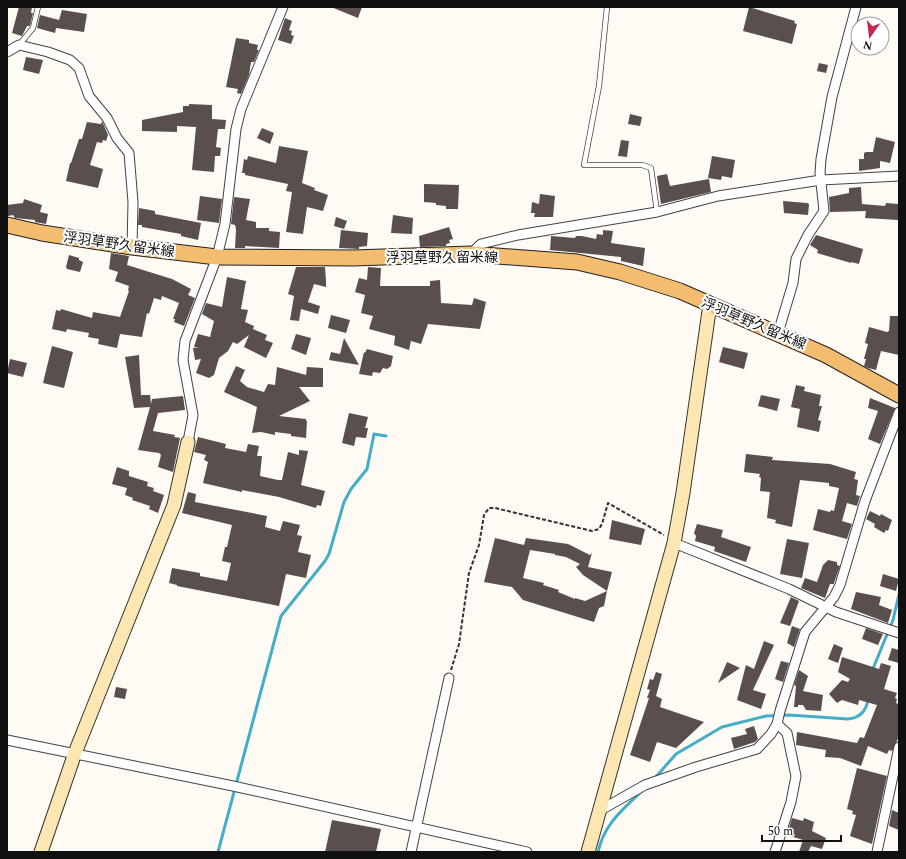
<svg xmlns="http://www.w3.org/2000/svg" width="906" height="859" font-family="Spectral,'Noto Sans JP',serif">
	<rect width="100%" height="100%" fill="#fffbf4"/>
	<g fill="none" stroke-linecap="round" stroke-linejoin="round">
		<g stroke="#43adca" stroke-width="3">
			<path d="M872,671L893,620L899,594"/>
			<path d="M654,779L676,754L722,727L766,716L789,715L848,719C859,718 866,711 868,700"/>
			<path d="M218,852L281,616L325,561L329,554L344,502L351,489L367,469L374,434L386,436"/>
			<path d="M598,852C604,824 623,809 643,790"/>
		</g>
	</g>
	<g fill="#594f4d">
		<path d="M19,7H32L31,13H33L30,26H27L22,36L12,33Z"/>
		<path d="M331,7H362L358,18Z"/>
		<path d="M749,7L795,21L794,23L797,24L792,44L743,31Z"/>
		<path d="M62,10L87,14L84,32L56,28L55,33L37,28L40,15L59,20Z"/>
		<path d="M285,18L292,21L289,30L292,31L291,35L294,36L291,44L278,40Z"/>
		<path d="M236,38L249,40V43L258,45L257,50H259L254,62H251L249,75L241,94L237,93L238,89L226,87Z"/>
		<path d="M26,57L43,60L39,74L23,70Z"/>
		<path d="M819,63L828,65L826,73L817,71Z"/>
		<path d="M189,104L212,105V119L226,120L225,129H218L216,147L221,148L220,156H215L214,172L192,170L196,127L177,126V132L142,131V120L183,112V106H189Z"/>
		<path d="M630,114L642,117L640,126L628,124Z"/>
		<path d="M102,121L108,135L106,141L103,140L102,143L97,142L90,165L103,169L98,188L66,181L70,163H71L79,139H82L87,122L101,124Z"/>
		<path d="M262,128L274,133L270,144L257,138Z"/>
		<path d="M876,137L895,142L890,163L880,161V168L859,171V159H864V153L866,152H873Z"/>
		<path d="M621,140L629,141L627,157L618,156Z"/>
		<path d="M279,146L308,151L302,183L315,188L314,190L328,195L323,211L307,207L303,234L286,232L292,192L286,191L288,184L245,175V173H242L244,159L247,160L248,156L276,163Z"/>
		<path d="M712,156L735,160L732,178L722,176L721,180L708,178Z"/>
		<path d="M667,174L670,186L709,179L711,192L661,204L657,176Z"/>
		<path d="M424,184L459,185L458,209H446V206L436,205V203L424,202Z"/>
		<path d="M861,187L862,204L885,206L886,203L899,204L898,220L865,218L866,211L830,212L829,197L849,193V188Z"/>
		<path d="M540,194L555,196L553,217H534L535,213H531L532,202L539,204Z"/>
		<path d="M200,196L222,199L219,223L197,220Z"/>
		<path d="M234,197L250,199L246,220L256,222V228H269V231L280,232L279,248L245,246V248H235L236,229L235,225L231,224Z"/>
		<path d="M24,199L42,205L40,212L48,214L46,224L35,222V220L15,218L13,215L8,216L7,205L23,203Z"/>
		<path d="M783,201L807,203L809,204L808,215L784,213Z"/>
		<path d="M139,208L155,211V214L201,223L198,240L181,236V234L142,227V225H138Z"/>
		<path d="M393,215L413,218L412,234L391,233Z"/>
		<path d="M336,217L347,221L344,229L334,226Z"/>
		<path d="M449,227L453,239L449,240L450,243L446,244V246L420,247L419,236Z"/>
		<path d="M341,230L368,233L367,246L359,247V249L339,248Z"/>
		<path d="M603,230L613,231L611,243L645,248L643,266L621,261V257L550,250L551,236L575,238L576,236H582L596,239L597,234L603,235Z"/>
		<path d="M816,235L863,249L859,264L851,262V263L817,253L818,250L810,245Z"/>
		<path d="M111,253L129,256L127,265L172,279L191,289L188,295L195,298L184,326L174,322L175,319H173L179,303L162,296L161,300L154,298L149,314L147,313L142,337L120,334L117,348L98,344L99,339L88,337L89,333L67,329L66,332L52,329L56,310L60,311L61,309L92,318L93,312L120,317L129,291L128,290L129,286L115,281L118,272L109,269Z"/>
		<path d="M69,255L79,258V260L83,262L80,272L67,269L66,267Z"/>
		<path d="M296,267H325L326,281V287L314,284L308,302L320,306L318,314L301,309L299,321L290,320L294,296L288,294Z"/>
		<path d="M368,267L381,268L380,286H430V281L440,280L441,303L472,305L474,298L486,302L480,329L428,324L421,344L411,341L409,350L394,345L395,336L369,329L373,316L361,313L365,295L355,292L359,278L367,280Z"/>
		<path d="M227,277L246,281L241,309L248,310L245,322L254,326L253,329L267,335L265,340L273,343L266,358L244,347L249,335L237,344L233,342L228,351L219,358L214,375L209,378L196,373L201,359L195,360L193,348H199L194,347L198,334L210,337L214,321L202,314L206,303L222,307Z"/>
		<path d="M331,315L350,320L346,333L328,328Z"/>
		<path d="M890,316H899V355L881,351L876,370L868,368L864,366L866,359H864L868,344L865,343L869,327L887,332L889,331Z"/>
		<path d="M296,334L311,338L306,355L291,349Z"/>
		<path d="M344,338L359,365L329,360L331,352L340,354Z"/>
		<path d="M52,346L73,352L64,388L43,383Z"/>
		<path d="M723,347L748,353L744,369L719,362Z"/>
		<path d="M367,349L393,356L391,366L387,369L383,368L380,373L373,372L372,376L359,374L364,352L365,353Z"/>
		<path d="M139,355L141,395H150L151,404L152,399L183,396L185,410L158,413L153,431L175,435L174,437L180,438L173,472L158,467L161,455L159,453L138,450L150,407L134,408L125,357Z"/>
		<path d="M10,359L27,363L23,377L7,373Z"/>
		<path d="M236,366L245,370L240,381L247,387L264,392L268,384L275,385L277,367L306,375L307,367L323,368V387H299L310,401L279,416L306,419V421H307L306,438L291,436V434L275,432V435L261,432L252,433L257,407L224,392Z"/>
		<path d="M796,385L805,387L804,391L821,395L819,406H822L818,420L821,421L819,432L797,427L800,409L791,407Z"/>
		<path d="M761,395L780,399L777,411L758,406Z"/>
		<path d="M870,398L895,408L880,444L868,439L878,411L868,408Z"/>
		<path d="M349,413L368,417L365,428H368L366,438L356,437L354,446L342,443Z"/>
		<path d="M198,437L226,444L225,448L246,452L248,444L259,446L257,456H262L260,476L278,480H282L288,452L299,455V450L308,451L301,485L325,491L321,506L317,505L316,508L279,497L242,490V492L203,483L208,462L204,460L206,455L194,452Z"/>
		<path d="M746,454L773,457L772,460L830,464L856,472L854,479L858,480L856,495L860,496L857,506L847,503L842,521L852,524L847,539L813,530L818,509L830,512L831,510L834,511L839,488L829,486V483L800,480L792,527L779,524L775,523L776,520L767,518L770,492L760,491L761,478L759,477L760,474L744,472Z"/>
		<path d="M117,467L129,471V476L148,482L147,486L154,488L153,491L164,495L158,513L149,509L150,506L132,500L133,498L125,495L127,488L112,484Z"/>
		<path d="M188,492L196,494L195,502L267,516L265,527L280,531L283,521L300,525L297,535L302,536L298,552L311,555L306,578L286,574L279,606L177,586V585L169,583L172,568L200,573V576L227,581L231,563L222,561L225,547H227L232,525L182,513Z"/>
		<path d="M870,511L880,516L881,514L892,520L888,531L886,530L884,533L874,527L875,524L866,519Z"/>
		<path d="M612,520L645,529L641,545L609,539Z"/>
		<path d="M697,524L723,530L721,537L751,547L746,562L714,551L715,547L695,541L696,536L694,533Z"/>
		<path d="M495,538L524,545L526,538L568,544L590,555L592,553L588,567L612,572L607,591L583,575L576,567L580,564L566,557L555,555V554L530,550L523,578L544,583L543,585L559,590L558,592L575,599V598L585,601L607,591L604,606L599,608L594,622L523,600L512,587L484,582Z"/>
		<path d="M787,539L809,543L802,578L780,574Z"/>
		<path d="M828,560L837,562V565L840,566L834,583V584H830L825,598L801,588L805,578L817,582L823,565Z"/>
		<path d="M883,574L899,579L896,591L880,586Z"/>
		<path d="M856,592L881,597L879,605L892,610L888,623L851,609Z"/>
		<path d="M791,597L799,601L790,626L780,623Z"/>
		<path d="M792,626L800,629L794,647L787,643Z"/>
		<path d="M866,628L883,634L878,645L862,639Z"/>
		<path d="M764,641L774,645L753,690L766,694L761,709L737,700L746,665L754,669Z"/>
		<path d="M834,644L843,648L838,663L828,659Z"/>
		<path d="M892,648L899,650V663L888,660Z"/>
		<path d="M842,657L879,669L881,663L891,666L884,689L897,693L895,698L897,699L896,703L899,704V735L897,741L892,751L889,750L887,754L868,746L861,766L840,758L825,757L826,750L796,745L797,732L857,743L860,737L864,738L877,705L859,700L858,705L842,700L837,703L829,694L842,680L848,682L850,679L838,672Z"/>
		<path d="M781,661L789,663L783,682L775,679Z"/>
		<path d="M727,662L740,668L718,683Z"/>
		<path d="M799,670L808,676L803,691L823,695L821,711L806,710L803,705H798V707H794L796,686L794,685Z"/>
		<path d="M656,672L662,674L656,696L662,699L660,707L704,722L676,748L657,742L650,762L630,755L649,698H647L650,690L647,689L650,679L653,680Z"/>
		<path d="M116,687L127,689L125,699L114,697Z"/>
		<path d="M754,726L758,739L755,742L734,749L731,738L747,734L745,729Z"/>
		<path d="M857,768L887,776L872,844L850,836L856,815L852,814L853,811L847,809Z"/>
		<path d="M892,810L899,813V830L889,826Z"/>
		<path d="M792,818L803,821L804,818L814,822L812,831L826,838L822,849L811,846L808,852H799L803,840L787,835Z"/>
		<path d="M332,820L381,829L376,852H325Z"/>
	</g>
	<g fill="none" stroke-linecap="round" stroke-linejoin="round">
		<defs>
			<g id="lane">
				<path d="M607,7L599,86L584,165H642L651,168L657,212"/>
				<path d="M19,45L33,28L38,7"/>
			</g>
			<g id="street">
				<path d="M7,52L19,45L48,52L70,60L79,68L89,96L107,118L117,138L129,153L133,202L132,247"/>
				<path d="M471,254L481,244L518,235L657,212L718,196L821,180L899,176"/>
				<path d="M778,333L793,283L796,259L808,235L824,211L820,173L821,159L832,97L856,7"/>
				<path d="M188,442L193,415L183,360L185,341L217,257L225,224L236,129L241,109L283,7"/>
				<path d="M674,543L789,589L836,612L899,633"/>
				<path d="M7,740L233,786L527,852"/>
				<path d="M599,811L645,785L696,767L757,749L771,734L777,724L780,711L805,632L834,597L840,585L865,501L899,412"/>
				<path d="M411,852L449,678"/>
				<path d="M775,852L791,802L796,776L787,733L777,724"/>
				<path d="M877,852L899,747"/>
			</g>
			<g id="secondary">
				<path d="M41,852L75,753L174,505L188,442"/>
				<path d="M588,852L674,543L683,493L710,304"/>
			</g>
			<path id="primary" d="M7,225L42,233L132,247L217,257L353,258L471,254L577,262L620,272L680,291L826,355L899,395"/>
		</defs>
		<use href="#lane" stroke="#434343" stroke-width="6"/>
		<use href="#street" stroke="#434343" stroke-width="11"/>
		<use href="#secondary" stroke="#323232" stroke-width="15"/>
		<use href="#primary" stroke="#212121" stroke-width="17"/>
		<path stroke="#323232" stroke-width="2" stroke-dasharray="4 2" stroke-linecap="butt" d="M451,670L459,644L469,573L479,545L484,515L489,508H495L592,531L599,529L602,524L608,503L664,535"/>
		<use href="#lane" stroke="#fff" stroke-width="4.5"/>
		<use href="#street" stroke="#fff" stroke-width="9"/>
		<use href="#secondary" stroke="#fce7b2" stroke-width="13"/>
		<use href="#primary" stroke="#f4bc6f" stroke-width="15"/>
	</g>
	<g text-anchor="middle" stroke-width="4" stroke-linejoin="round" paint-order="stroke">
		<g font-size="14" fill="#101010" stroke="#fff">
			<text transform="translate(119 244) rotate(8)" y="5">浮羽草野久留米線</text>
			<text x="442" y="262">浮羽草野久留米線</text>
			<text transform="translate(754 323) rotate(23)" y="5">浮羽草野久留米線</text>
		</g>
	</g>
	<rect width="906" height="859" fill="none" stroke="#101010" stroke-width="16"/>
	<g transform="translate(870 36) rotate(194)"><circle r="19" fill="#ffffff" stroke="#9f9f9f"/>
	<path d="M0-3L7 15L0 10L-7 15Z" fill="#be2b4d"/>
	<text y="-6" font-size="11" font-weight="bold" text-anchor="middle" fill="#101010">N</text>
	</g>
	<path d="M762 835v6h79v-6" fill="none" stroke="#101010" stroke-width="2"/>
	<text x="768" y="835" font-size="12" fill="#101010" stroke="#ffffff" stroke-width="3" paint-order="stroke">50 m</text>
</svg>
